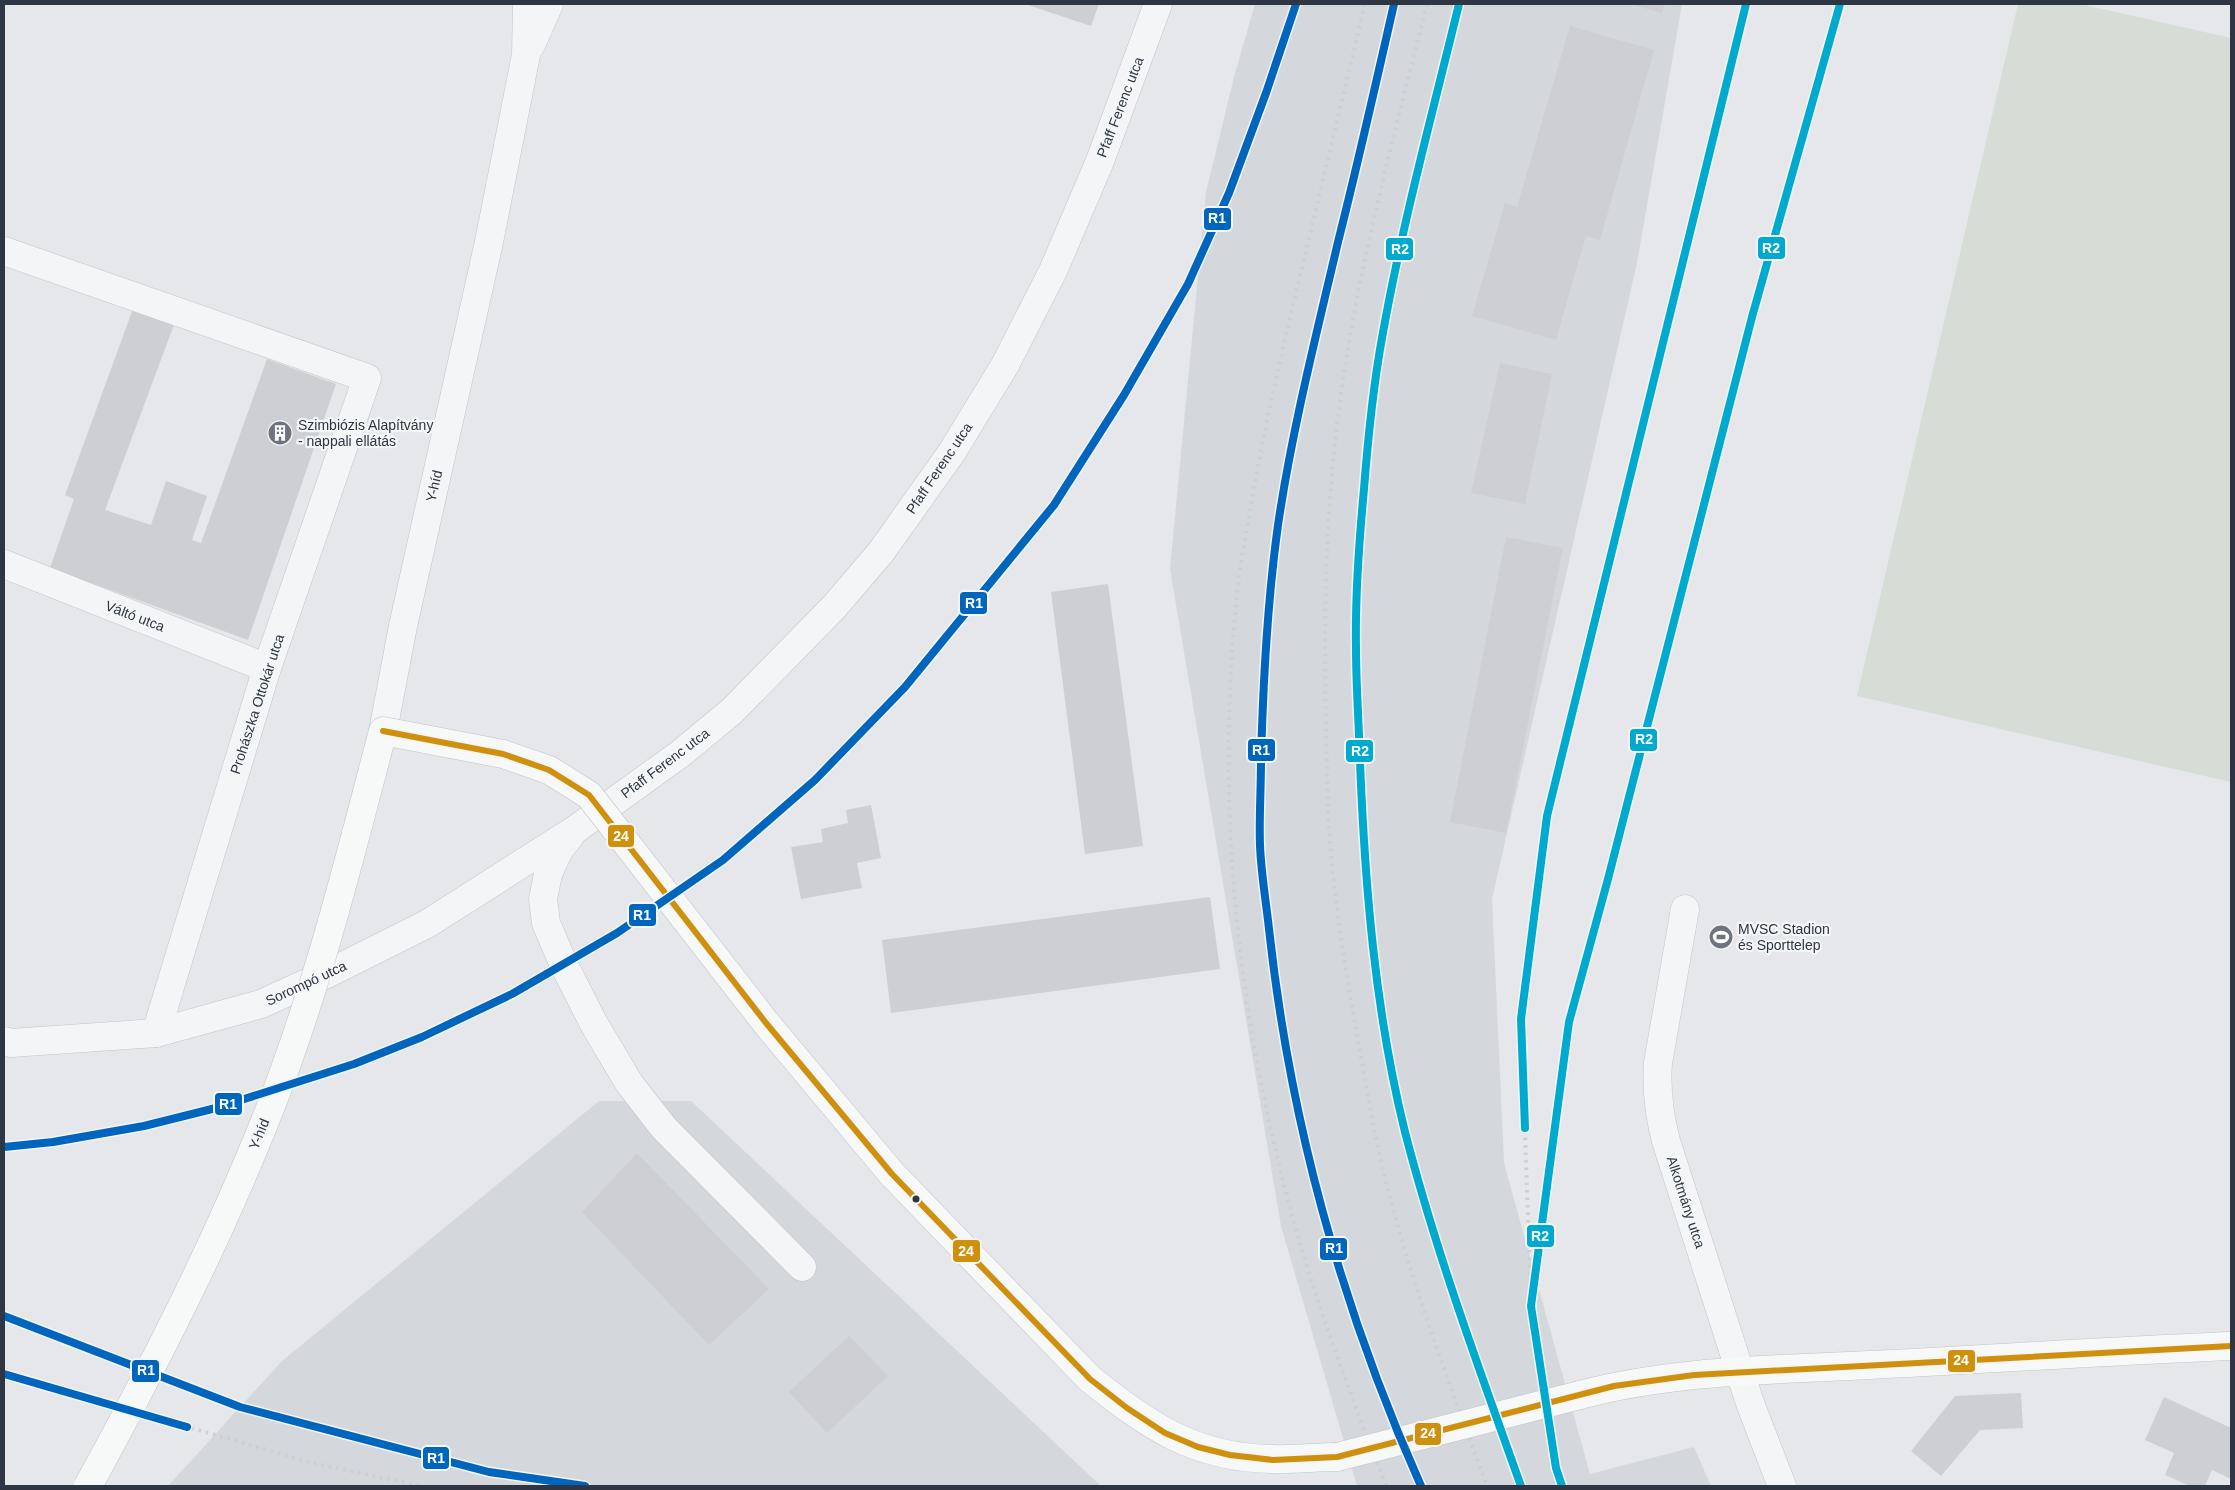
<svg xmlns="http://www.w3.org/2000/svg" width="2235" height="1490" font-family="Helvetica,sans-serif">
	<rect width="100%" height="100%" fill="#e5e7ea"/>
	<g fill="#d4d7dc">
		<path d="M1255,4H1682L1637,263L1492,899L1504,1163L1590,1474L1694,1447L1711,1486H1357L1281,1226L1170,569L1206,192L1234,77Z"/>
		<path d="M599,1101H691L1101,1486H168L282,1361Z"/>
	</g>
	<path fill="#d6ddd6" d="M2018,4H2080L2231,38V782L1857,696Z"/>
	<g fill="#cecfd2">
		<path d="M1025,4H1099L1091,26Z"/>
		<path d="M1630,4H1665L1662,13Z"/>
		<path d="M1570,26L1654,50L1600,240L1586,236L1556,340L1472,316L1505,203L1517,207Z"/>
		<path d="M134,306L175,322L105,510L151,525L166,481L207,496L192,540L201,543L267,359L336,384L248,640L50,568L74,499L65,495Z"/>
		<path d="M1500,363L1552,374L1525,504L1471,493Z"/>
		<path d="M1506,537L1563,548L1506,833L1450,822Z"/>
		<path d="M1108,584L1143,846L1085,854L1051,592Z"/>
		<path d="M871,805L881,858L857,863L862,888L801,899L791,847L823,842L821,829L848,823L846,810Z"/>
		<path d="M1210,897L1220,969L891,1013L882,940Z"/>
		<path d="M637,1153L769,1289L709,1345L582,1212Z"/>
		<path d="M849,1336L888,1376L827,1433L789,1392Z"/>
		<path d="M2021,1393L2023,1428L1980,1430L1941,1476L1911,1451L1955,1396Z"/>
		<path d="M2164,1397L2231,1428V1479L2212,1470L2205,1486H2190L2165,1475L2174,1453L2145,1440Z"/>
	</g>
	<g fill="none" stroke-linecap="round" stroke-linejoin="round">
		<defs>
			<g id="minor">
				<path d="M531,45L549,4"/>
				<path d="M4,251L367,378L267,668L156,1033"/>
				<path d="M4,564L267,668"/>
				<path d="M383,731L403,626L489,242L526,55L527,4"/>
				<path d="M570,836L559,850L548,874L543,899L546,923L563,963L594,1024L629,1083L664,1128L802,1267"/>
				<path d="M1685,909L1658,1063C1656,1090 1659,1114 1666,1141L1750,1403L1782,1486"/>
				<path d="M4,1041L11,1043L156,1033L261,1004L331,972L427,924L576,829L680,754L732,711L834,607L881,552L952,452L1005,365L1053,271L1100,161L1158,4"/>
			</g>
			<g id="major">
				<path d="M892,1174L1090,1379C1148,1425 1194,1458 1272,1459C1293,1460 1316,1457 1337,1457"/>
				<path d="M1580,1395C1674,1370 1772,1370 1869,1365C1990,1359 2110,1351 2231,1346"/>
			</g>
		</defs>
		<use href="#minor" stroke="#c3c5c8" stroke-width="29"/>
		<use href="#major" stroke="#c2c4c7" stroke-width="29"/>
		<use href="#minor" stroke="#f4f5f6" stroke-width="28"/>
		<use href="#major" stroke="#f7f8f8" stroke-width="28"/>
		<g stroke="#cdcfd1" stroke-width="4" stroke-dasharray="2.5 5" stroke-linecap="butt">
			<path d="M1365,4C1341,103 1318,202 1294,301C1277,373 1261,444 1249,517C1245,540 1240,563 1238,585C1208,861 1252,1135 1351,1394C1362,1425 1373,1456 1387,1486"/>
			<path d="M1394,4C1376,83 1358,163 1338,242C1316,336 1292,430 1278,525C1267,604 1263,682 1261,761C1261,789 1259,818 1260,845C1261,873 1266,901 1269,929C1290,1121 1342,1309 1421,1486"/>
			<path d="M1427,4C1391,147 1350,297 1335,443C1325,537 1324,630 1326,724C1327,767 1327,811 1331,853C1337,917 1347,979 1358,1041C1368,1094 1376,1147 1390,1198C1416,1296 1452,1391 1487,1486"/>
			<path d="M4,1147L53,1142L144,1126L216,1108L354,1064L422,1037L512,994L617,933L723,860L815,780L905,687L1054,505L1124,395L1188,284L1229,193L1266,93L1296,4"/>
			<path d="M1530,1275L1521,1019L1547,816L1746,4"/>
			<path d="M4,1316L240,1407L489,1472L585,1486"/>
			<path d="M4,1374L309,1462L421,1486"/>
			<path d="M1562,1486L1556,1468L1531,1306L1569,1022L1608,879L1752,317L1840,4"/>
		</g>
		<defs>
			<g id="major-bridge">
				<path d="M1337,1457L1580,1395"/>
				<path d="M88,1486C152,1369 213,1250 263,1126C315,999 348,864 383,731L503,754L549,770L589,795L766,1023L892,1174"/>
			</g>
		</defs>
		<use href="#major-bridge" stroke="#c2c4c7" stroke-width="29" stroke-linecap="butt"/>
		<use href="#major-bridge" stroke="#f7f8f8" stroke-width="28"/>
		<defs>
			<path id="bus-1" d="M383,731L503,754L549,770L589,795L766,1023L892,1174L1090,1379L1127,1408L1165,1433L1198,1447L1230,1455L1273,1460L1337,1457L1614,1386L1694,1375L2231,1346"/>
		</defs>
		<use href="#bus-1" stroke="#f4f6f8" stroke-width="10"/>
		<use href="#bus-1" stroke="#cf900d" stroke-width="6"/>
		<defs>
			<g id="rail-1">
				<path d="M1394,4C1376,83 1358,163 1338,242C1316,336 1292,430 1278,525C1267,604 1263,682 1261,761C1261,789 1259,818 1260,845C1261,873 1266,901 1269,929C1290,1121 1342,1309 1421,1486"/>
				<path d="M4,1147L53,1142L144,1126L216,1108L354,1064L422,1037L512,994L617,933L723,860L815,780L905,687L1054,505L1124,395L1188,284L1229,193L1266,93L1296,4"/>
				<path d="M4,1316L240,1407L489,1472L585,1486"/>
				<path d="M4,1374L187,1427"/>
			</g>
			<g id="rail-2">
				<path d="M1459,4C1432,115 1402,225 1382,338C1373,387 1368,438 1364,489C1359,542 1355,595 1356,648C1356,686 1359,724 1360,762C1365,886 1375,1011 1405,1132C1436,1252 1479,1369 1521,1486"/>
				<path d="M1525,1128L1521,1019L1547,816L1746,4"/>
				<path d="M1562,1486L1556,1468L1531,1306L1569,1022L1608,879L1752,317L1840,4"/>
			</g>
		</defs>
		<use href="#rail-1" stroke="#f4f6f8" stroke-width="11"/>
		<use href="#rail-2" stroke="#f4f6f8" stroke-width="11"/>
		<use href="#rail-1" stroke="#0065bd" stroke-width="8"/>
		<use href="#rail-2" stroke="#00a9ce" stroke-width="8"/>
	</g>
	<defs>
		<symbol id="building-disc" viewBox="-11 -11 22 22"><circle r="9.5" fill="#6d747d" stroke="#f4f6f8"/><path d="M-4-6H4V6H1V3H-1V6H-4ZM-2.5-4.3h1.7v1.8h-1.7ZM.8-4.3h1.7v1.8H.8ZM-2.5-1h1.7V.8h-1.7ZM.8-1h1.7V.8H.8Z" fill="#fff"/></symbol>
		<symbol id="stadium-disc" viewBox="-11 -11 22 22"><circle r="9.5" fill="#6d747d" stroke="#f4f6f8"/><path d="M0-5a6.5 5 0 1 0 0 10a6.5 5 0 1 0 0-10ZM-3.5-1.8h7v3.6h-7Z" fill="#fff"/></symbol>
	</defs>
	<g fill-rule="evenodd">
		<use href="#building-disc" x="266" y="419" width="28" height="28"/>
		<use href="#stadium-disc" x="1707" y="923" width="28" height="28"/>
	</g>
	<circle fill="#2d3642" stroke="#f4f6f8" stroke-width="2" cx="916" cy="1199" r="4.5"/>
	<g text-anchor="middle" stroke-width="4.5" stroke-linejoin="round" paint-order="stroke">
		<g font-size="14" fill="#2d3642" stroke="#f4f6f8">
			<text transform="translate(1120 107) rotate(-69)" y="5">Pfaff Ferenc utca</text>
			<text transform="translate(939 468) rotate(-56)" y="5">Pfaff Ferenc utca</text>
			<text transform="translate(434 486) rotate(-77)" y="5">Y-híd</text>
			<text transform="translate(135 616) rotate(21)" y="5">Váltó utca</text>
			<text transform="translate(257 704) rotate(-72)" y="5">Prohászka Ottokár utca</text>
			<text transform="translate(665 763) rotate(-37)" y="5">Pfaff Ferenc utca</text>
			<text transform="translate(306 983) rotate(-25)" y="5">Sorompó utca</text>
			<text transform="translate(259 1134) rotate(-68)" y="5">Y-híd</text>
			<text transform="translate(1686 1202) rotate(72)" y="5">Alkotmány utca</text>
		</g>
		<g font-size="14" fill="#2d3642" stroke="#f4f6f8" text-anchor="start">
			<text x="298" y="430">Szimbiózis Alapítvány<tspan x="298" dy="16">- nappali ellátás</tspan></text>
			<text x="1738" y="934">MVSC Stadion<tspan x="1738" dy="16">és Sporttelep</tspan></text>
		</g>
	</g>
	<g stroke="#f4f6f8" stroke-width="2">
		<rect x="1203" y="207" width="29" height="24" rx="5" fill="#0065bd"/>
		<rect x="1757" y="236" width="29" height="24" rx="5" fill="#00a9ce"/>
		<rect x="1385" y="237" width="29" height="24" rx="5" fill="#00a9ce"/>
		<rect x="959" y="591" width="29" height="24" rx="5" fill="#0065bd"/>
		<rect x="1629" y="728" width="29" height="24" rx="5" fill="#00a9ce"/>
		<rect x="1247" y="738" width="29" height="24" rx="5" fill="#0065bd"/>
		<rect x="1345" y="739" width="29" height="24" rx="5" fill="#00a9ce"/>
		<rect x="607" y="824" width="28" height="24" rx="5" fill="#cf900d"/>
		<rect x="628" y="903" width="29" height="24" rx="5" fill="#0065bd"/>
		<rect x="214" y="1092" width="29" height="24" rx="5" fill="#0065bd"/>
		<rect x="1526" y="1224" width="29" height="24" rx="5" fill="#00a9ce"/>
		<rect x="1319" y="1237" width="29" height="24" rx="5" fill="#0065bd"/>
		<rect x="952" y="1239" width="29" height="24" rx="5" fill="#cf900d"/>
		<rect x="1947" y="1349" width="29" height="24" rx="5" fill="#cf900d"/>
		<rect x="131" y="1359" width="29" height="24" rx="5" fill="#0065bd"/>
		<rect x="1414" y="1422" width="28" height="24" rx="5" fill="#cf900d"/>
		<rect x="422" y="1446" width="28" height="24" rx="5" fill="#0065bd"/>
	</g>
	<g font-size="14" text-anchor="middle" font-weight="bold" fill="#fff">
		<text x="1217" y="223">R1</text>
		<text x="1771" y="253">R2</text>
		<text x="1400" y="254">R2</text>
		<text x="974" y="608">R1</text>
		<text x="1644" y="744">R2</text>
		<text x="1261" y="755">R1</text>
		<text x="1360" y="756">R2</text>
		<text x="621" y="841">24</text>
		<text x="642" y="920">R1</text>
		<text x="228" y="1109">R1</text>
		<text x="1540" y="1241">R2</text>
		<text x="1334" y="1253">R1</text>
		<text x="966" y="1256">24</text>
		<text x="1961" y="1365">24</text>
		<text x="146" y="1375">R1</text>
		<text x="1428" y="1438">24</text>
		<text x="436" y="1463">R1</text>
	</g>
	<rect width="2235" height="1490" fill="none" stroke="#2d3642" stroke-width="10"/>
</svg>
